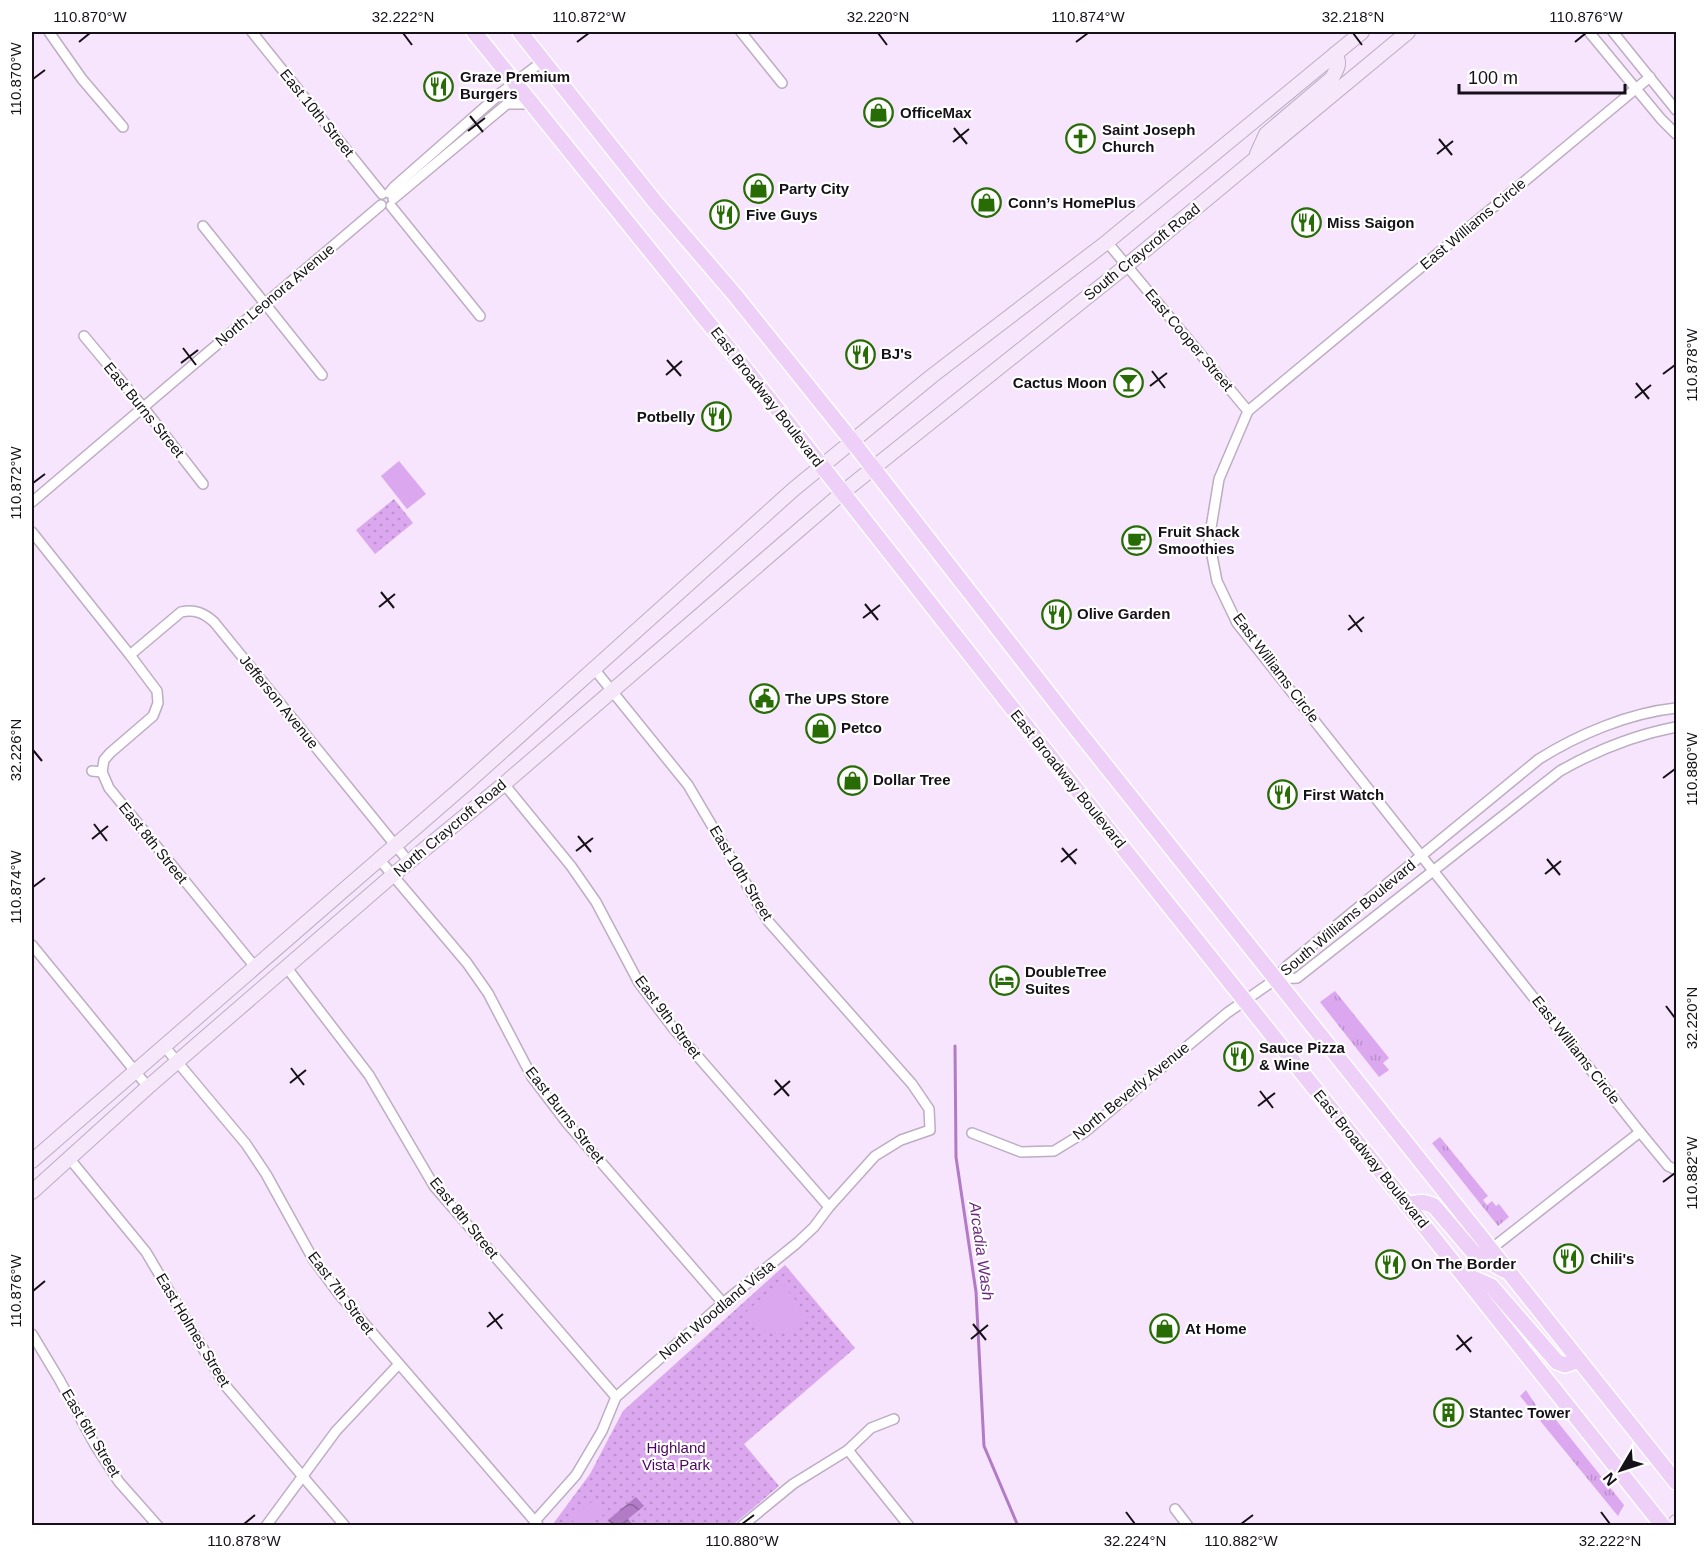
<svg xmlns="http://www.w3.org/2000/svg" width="1708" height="1557" font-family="Arial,sans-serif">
	<defs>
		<pattern id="grass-tufts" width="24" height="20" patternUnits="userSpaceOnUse" patternTransform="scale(1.5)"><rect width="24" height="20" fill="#dba7ee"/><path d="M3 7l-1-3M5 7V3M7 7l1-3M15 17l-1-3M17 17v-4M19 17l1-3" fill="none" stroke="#bb8fcb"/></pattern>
		<pattern id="park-dots" width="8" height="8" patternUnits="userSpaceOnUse" patternTransform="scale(1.5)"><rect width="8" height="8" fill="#dba7ee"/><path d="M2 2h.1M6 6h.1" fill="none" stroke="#bb8fcb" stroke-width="1.8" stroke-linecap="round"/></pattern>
		<pattern id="water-waves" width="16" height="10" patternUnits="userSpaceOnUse" patternTransform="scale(1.5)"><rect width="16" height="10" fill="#b17bc5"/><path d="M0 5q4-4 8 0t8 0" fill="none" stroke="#8f639f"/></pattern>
	</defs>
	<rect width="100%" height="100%" fill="#f6e5fc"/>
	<g fill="url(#grass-tufts)">
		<path d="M1335,991L1389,1058L1383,1063L1389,1070L1379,1077L1320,1002Z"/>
		<path d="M1440,1137L1488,1196L1483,1200L1487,1205L1492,1201L1496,1206L1499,1204L1509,1217L1498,1226L1432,1143Z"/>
		<path d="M1526,1390L1537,1407L1552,1415L1624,1505L1618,1516L1520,1396Z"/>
	</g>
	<g fill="url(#park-dots)">
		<path d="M394,499L413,523L375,554L356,530Z"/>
		<path d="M785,1265L855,1348L744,1444L779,1486L733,1525L554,1526L553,1524L590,1474L623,1411Z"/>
	</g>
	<g fill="#dba7ee">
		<path d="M399,461L426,494L407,509L381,476Z"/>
		<path d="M776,1285L784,1286L810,1318C787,1338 764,1341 746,1312Z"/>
		<path d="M593,1501L604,1514L589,1525H576L571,1519Z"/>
	</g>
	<path fill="url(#water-waves)" d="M636,1497L644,1506L628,1519L633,1525H612L608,1520Z"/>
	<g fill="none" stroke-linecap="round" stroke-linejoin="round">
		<path stroke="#b17bc5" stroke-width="3" d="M955,1046L956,1157L976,1292L984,1446L1018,1526"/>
		<defs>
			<g id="street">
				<path d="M49,32L82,79L123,127"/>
				<path d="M252,32L382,194"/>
				<path d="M741,32L782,83"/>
				<path d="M1589,32L1661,119L1676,134"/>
				<path d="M1613,32L1676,110"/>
				<path d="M1650,77L1248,411L1219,479L1209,540L1217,581L1237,623L1640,1132L1668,1166L1676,1170"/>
				<path d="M389,193L394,187L502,92L543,61"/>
				<path d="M393,199L507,104H532"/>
				<path d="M391,206L480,316"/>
				<path d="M203,226L322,375"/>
				<path d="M1107,242L1248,411"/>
				<path d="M84,336L143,407L203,484"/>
				<path d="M32,502L381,205"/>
				<path d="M32,532L130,655L157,691L158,703L153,716L110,753L104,760L102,772L92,771"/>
				<path d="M130,655L181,612C195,609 204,613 214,622L409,862"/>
				<path d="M1676,708C1629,713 1579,734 1539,759L1287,966L1276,979L1297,978L1560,771C1597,750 1634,735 1676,727"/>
				<path d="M102,772L109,788L255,967"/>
				<path d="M504,784L571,866L596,902L639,983L673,1028L829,1207"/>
				<path d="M379,859L467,963L488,993L532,1077L567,1123L723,1303"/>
				<path d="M32,945L148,1087"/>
				<path d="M287,968L369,1075L434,1186L616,1397"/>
				<path d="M164,1046L246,1144L266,1174L313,1259L338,1293L538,1525"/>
				<path d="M972,1133L1021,1152L1054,1151L1085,1132L1227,1013L1276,979"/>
				<path d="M69,1158L146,1252L224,1384L345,1526"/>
				<path d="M1491,1249L1640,1132"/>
				<path d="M32,1334L59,1379L95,1445L119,1482L158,1526"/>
				<path d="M848,1450L909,1526"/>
				<path d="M1175,1509L1188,1526"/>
				<path d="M535,1521L576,1475L602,1431L616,1397L723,1303L797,1243L814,1227L829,1207L875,1156L901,1140L930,1130L929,1109L912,1084L768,921L688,785L595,670"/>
				<path d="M266,1526L336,1431L398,1365"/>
				<path d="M742,1526L793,1484L848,1450L871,1428L894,1419"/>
			</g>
			<g id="secondary">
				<path d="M1257,154L1266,134L1332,78C1337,69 1341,63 1335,54"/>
				<path d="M32,1161L467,783L794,489L932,376L1107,242L1362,32"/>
				<path d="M32,1192L148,1087L393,875L504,784L842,493L1126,266L1408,32"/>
				<path d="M1673,1526L1676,1522"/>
			</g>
			<g id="primary">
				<path d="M474,32L748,372L1038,741L1663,1526"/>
				<path d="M520,32L656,203L735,295L852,441L1067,717L1676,1482"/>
				<path d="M1407,1205C1417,1202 1425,1201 1434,1206L1473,1252L1504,1270"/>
				<path d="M1466,1275L1491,1286L1557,1362L1565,1365L1579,1360"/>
			</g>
		</defs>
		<use href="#street" stroke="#bdadc3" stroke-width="12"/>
		<use href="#secondary" stroke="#bdadc3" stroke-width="16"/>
		<use href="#primary" stroke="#fff" stroke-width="18"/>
		<use href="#street" stroke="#fff" stroke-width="9"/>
		<use href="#secondary" stroke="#f6e7fb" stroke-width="14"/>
		<use href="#primary" stroke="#edcff8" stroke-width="15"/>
	</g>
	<path fill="none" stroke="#161118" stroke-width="2" d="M403,33L412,45M878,33L887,45M1353,33L1362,45M79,42L90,33M577,42L589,33M1076,42L1088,33M1575,42L1586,33M33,79L45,70M470,116L483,132M954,128L967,144M468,131L485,118M1439,139L1452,155M953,142L969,129M1437,154L1453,141M183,348L196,365M667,360L681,376M181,363L198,350M1152,371L1165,388M1663,374L1675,365M666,375L682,361M1636,383L1649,399M1150,386L1167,373M1635,398L1651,385M33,483L45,474M381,592L394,608M865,604L878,620M379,607L395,594M1349,615L1362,632M863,618L880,605M1348,630L1364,617M33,750L42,761M1663,778L1675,769M94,824L107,841M578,836L591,852M92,839L108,826M1062,848L1076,864M576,851L593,838M1547,859L1560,875M1061,862L1077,849M1545,874L1561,861M33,887L45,878M1666,1006L1675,1018M291,1068L304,1085M775,1080L789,1096M290,1083L306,1070M1260,1091L1273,1108M774,1095L790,1081M1258,1106L1275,1093M1663,1182L1675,1173M33,1291L45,1281M489,1312L502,1329M973,1324L986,1340M487,1327L503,1314M1457,1335L1471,1352M971,1339L988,1325M1456,1350L1472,1337M1126,1512L1135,1524M1601,1512L1610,1524M244,1524L255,1515M742,1524L754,1515M1241,1524L1253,1515"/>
	<defs>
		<symbol id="restaurant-ring" viewBox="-11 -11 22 22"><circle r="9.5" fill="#fff" stroke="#286c06" stroke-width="1.5"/><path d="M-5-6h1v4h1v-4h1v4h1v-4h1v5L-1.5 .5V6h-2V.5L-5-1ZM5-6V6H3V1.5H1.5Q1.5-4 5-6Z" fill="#286c06"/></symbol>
		<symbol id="shop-ring" viewBox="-11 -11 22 22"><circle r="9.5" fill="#fff" stroke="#286c06" stroke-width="1.5"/><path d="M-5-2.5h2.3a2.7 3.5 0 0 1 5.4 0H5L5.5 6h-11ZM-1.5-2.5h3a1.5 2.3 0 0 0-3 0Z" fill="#286c06"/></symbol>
		<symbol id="church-ring" viewBox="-11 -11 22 22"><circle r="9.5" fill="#fff" stroke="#286c06" stroke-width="1.5"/><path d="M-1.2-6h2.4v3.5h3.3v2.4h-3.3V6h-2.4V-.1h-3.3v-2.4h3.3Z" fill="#286c06"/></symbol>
		<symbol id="bar-ring" viewBox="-11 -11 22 22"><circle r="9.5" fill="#fff" stroke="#286c06" stroke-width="1.5"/><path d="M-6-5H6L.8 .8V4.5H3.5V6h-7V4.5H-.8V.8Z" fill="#286c06"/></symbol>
		<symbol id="cafe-ring" viewBox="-11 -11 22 22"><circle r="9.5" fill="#fff" stroke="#286c06" stroke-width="1.5"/><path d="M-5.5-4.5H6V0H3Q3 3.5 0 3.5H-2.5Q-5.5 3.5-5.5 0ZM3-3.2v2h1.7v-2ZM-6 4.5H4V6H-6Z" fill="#286c06"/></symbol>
		<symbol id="civic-ring" viewBox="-11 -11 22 22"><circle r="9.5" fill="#fff" stroke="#286c06" stroke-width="1.5"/><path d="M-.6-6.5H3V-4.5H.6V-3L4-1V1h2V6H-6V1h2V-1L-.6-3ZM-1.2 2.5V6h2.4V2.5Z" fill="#286c06"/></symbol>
		<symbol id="hotel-ring" viewBox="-11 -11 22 22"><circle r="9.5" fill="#fff" stroke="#286c06" stroke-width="1.5"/><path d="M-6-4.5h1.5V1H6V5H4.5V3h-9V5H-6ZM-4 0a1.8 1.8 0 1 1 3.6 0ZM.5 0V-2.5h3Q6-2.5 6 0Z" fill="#286c06"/></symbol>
		<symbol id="building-ring" viewBox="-11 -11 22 22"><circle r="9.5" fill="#fff" stroke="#286c06" stroke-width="1.5"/><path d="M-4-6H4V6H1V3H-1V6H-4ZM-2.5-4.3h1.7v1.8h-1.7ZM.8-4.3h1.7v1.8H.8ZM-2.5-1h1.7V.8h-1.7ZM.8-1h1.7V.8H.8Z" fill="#286c06"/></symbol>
	</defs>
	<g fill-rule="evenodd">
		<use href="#restaurant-ring" x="422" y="70" width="33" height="33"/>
		<use href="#shop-ring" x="862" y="96" width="33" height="33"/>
		<use href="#church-ring" x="1064" y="122" width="33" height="33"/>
		<use href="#shop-ring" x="742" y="172" width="33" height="33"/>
		<use href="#shop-ring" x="970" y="186" width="33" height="33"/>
		<use href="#restaurant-ring" x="708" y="198" width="33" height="33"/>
		<use href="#restaurant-ring" x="1290" y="206" width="33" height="33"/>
		<use href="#restaurant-ring" x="844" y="338" width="33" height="33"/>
		<use href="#bar-ring" x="1112" y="366" width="33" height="33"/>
		<use href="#restaurant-ring" x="700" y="400" width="33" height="33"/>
		<use href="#cafe-ring" x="1120" y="524" width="33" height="33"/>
		<use href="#restaurant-ring" x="1040" y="598" width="33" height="33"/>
		<use href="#civic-ring" x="748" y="682" width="33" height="33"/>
		<use href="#shop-ring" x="804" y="712" width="33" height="33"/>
		<use href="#shop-ring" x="836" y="764" width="33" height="33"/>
		<use href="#restaurant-ring" x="1266" y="778" width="33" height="33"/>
		<use href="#hotel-ring" x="988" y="964" width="33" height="33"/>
		<use href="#restaurant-ring" x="1222" y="1040" width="33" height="33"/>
		<use href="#restaurant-ring" x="1552" y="1242" width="33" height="33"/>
		<use href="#restaurant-ring" x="1374" y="1248" width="33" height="33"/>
		<use href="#shop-ring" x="1148" y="1312" width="33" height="33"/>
		<use href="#building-ring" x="1432" y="1396" width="33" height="33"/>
	</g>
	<g text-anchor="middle" stroke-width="4.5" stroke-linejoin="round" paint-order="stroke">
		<g font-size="15" font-weight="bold" fill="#161118" stroke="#fff" text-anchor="start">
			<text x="460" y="82">Graze Premium<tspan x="460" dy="17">Burgers</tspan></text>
			<text x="900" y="118">OfficeMax</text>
			<text x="1102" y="135">Saint Joseph<tspan x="1102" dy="17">Church</tspan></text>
			<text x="779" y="194">Party City</text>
			<text x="1008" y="208">Conn’s HomePlus</text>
			<text x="746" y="220">Five Guys</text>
			<text x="1327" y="228">Miss Saigon</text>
			<text x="881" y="359">BJ's</text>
			<text x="1107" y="388" text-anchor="end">Cactus Moon</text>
			<text x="695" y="422" text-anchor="end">Potbelly</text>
			<text x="1158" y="537">Fruit Shack<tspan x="1158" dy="17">Smoothies</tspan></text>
			<text x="1077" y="619">Olive Garden</text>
			<text x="785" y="704">The UPS Store</text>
			<text x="841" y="733">Petco</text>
			<text x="873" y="785">Dollar Tree</text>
			<text x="1303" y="800">First Watch</text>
			<text x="1025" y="977">DoubleTree<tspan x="1025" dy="17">Suites</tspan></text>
			<text x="1259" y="1053">Sauce Pizza<tspan x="1259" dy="17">&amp; Wine</tspan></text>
			<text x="1590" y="1264">Chili's</text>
			<text x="1411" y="1269">On The Border</text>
			<text x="1185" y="1334">At Home</text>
			<text x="1469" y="1418">Stantec Tower</text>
		</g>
		<g font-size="15" fill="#161118" stroke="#fff">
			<text transform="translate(317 113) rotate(51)" y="5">East 10th Street</text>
			<text transform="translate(1473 224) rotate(-40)" y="5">East Williams Circle</text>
			<text transform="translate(1142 252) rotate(-39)" y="5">South Craycroft Road</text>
			<text transform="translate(275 295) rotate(-40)" y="5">North Leonora Avenue</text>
			<text transform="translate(1189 340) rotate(50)" y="5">East Cooper Street</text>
			<text transform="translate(767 397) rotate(52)" y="5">East Broadway Boulevard</text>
			<text transform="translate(144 410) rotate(51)" y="5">East Burns Street</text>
			<text transform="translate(1276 668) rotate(53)" y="5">East Williams Circle</text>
			<text transform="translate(279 702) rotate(51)" y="5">Jefferson Avenue</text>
			<text transform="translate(1068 779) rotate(51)" y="5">East Broadway Boulevard</text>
			<text transform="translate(450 828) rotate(-40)" y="5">North Craycroft Road</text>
			<text transform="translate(153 843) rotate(51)" y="5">East 8th Street</text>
			<text transform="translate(741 873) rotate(59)" y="5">East 10th Street</text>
			<text transform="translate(1348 918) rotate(-40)" y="5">South Williams Boulevard</text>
			<text transform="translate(668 1017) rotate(53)" y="5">East 9th Street</text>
			<text transform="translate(1576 1050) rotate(52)" y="5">East Williams Circle</text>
			<text transform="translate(1131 1091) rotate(-39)" y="5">North Beverly Avenue</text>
			<text transform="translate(565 1115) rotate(52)" y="5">East Burns Street</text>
			<text transform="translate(1371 1159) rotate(51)" y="5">East Broadway Boulevard</text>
			<text transform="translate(464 1218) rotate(51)" y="5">East 8th Street</text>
			<text transform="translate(341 1293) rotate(53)" y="5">East 7th Street</text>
			<text transform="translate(717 1310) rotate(-40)" y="5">North Woodland Vista</text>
			<text transform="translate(193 1330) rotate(59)" y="5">East Holmes Street</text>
			<text transform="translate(91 1433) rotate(59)" y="5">East 6th Street</text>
		</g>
		<g font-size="15" fill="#4f0364" stroke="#fff">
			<text x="676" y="1453">Highland<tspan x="676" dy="17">Vista Park</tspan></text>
		</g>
		<g font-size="16" font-style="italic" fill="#6d2a83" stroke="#fff">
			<text transform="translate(982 1251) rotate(82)" y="6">Arcadia Wash</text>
		</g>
	</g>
	<rect width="1708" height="1557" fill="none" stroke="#ffffff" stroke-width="66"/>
	<g transform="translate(1621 1470) rotate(231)" stroke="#ffffff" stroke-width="4.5" paint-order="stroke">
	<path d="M0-4.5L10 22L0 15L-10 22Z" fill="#161118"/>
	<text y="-9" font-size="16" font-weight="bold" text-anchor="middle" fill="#161118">N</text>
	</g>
	<path d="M1459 84v9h166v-9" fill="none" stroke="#161118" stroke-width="3"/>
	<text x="1468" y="84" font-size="18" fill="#161118" stroke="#ffffff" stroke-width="4.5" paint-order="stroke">100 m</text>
	<rect x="33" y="33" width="1642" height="1491" fill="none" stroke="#161118" stroke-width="2"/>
	<g font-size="15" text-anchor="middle" fill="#161118">
		<text x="90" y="22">110.870°W</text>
		<text x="403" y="22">32.222°N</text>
		<text x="589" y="22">110.872°W</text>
		<text x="878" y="22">32.220°N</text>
		<text x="1088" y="22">110.874°W</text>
		<text x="1353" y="22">32.218°N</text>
		<text x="1586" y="22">110.876°W</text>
		<text transform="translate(16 79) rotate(-90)" y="5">110.870°W</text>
		<text transform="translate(1692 365) rotate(-90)" y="5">110.878°W</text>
		<text transform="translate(16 483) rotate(-90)" y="5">110.872°W</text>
		<text transform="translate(16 750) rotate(-90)" y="5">32.226°N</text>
		<text transform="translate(1692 769) rotate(-90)" y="5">110.880°W</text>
		<text transform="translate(16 887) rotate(-90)" y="5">110.874°W</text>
		<text transform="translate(1692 1018) rotate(-90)" y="5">32.220°N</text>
		<text transform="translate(1692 1173) rotate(-90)" y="5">110.882°W</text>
		<text transform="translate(16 1291) rotate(-90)" y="5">110.876°W</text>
		<text x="244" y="1546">110.878°W</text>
		<text x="742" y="1546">110.880°W</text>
		<text x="1135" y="1546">32.224°N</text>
		<text x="1241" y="1546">110.882°W</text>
		<text x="1610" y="1546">32.222°N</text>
	</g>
</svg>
